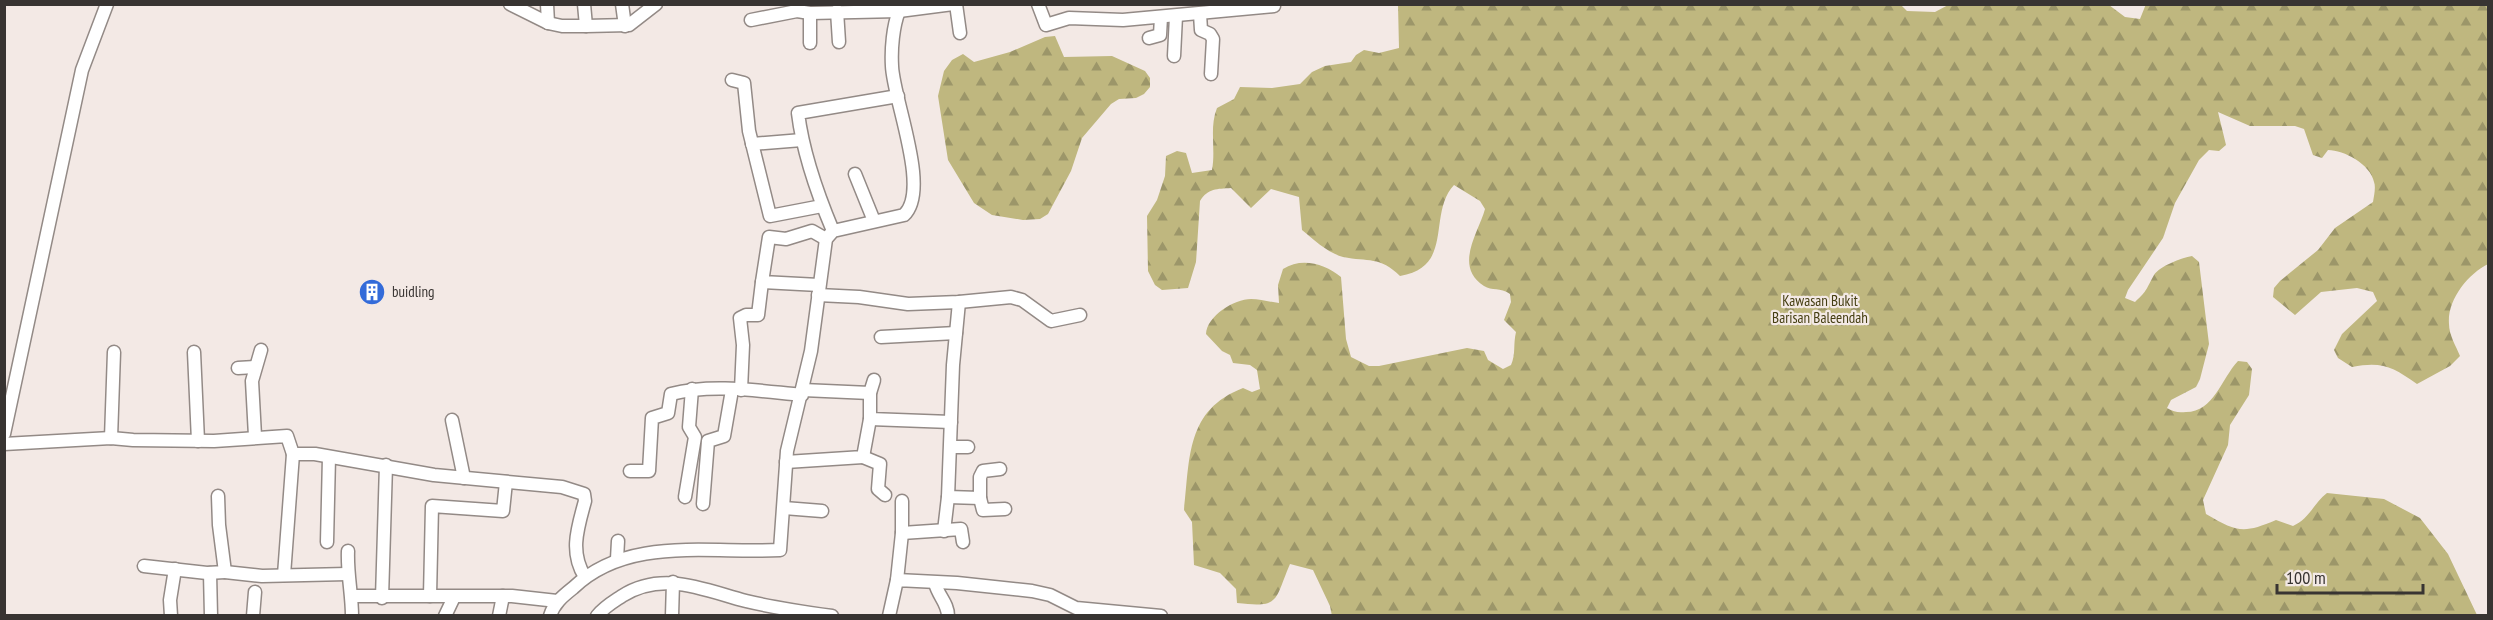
<svg xmlns="http://www.w3.org/2000/svg" width="2493" height="620" font-family="'PT Sans Narrow',sans-serif">
	<defs>
		<pattern id="forest-firs" width="22" height="20" patternUnits="userSpaceOnUse" patternTransform="scale(1.5)"><rect width="22" height="20" fill="#bfb77f"/><path d="M5 1l3.5 6h-7zM16 11l3.5 6h-7z" fill="#9c9669"/></pattern>
	</defs>
	<rect width="100%" height="100%" fill="#f3e9e5"/>
	<g fill="url(#forest-firs)">
		<path d="M1901,5L1907,11L1935,12L1950,4L2109,5L2125,17L2140,19L2146,4L2488,5V264C2468,274 2447,300 2449,324C2449,335 2456,346 2460,356L2450,366L2417,384C2393,367 2382,361 2352,367L2338,358L2334,350L2342,334L2377,301L2373,292L2357,288L2321,292L2295,315L2273,297L2274,288L2280,281L2318,250L2335,228L2373,202C2374,196 2376,187 2374,182C2370,164 2344,150 2328,150L2322,158L2313,155L2304,129L2295,126H2250L2218,112L2226,145L2219,151L2209,150L2199,160L2175,203L2163,238L2128,290L2125,298L2135,302C2148,290 2146,289 2154,275C2160,266 2181,258 2192,256L2199,262L2209,344L2200,379L2196,387L2171,400L2167,408C2174,412 2178,413 2186,412C2214,412 2221,379 2238,361L2247,362L2252,369L2249,395L2230,425L2228,445L2203,500L2206,514C2237,532 2243,534 2276,520L2293,526C2309,519 2314,503 2327,493L2384,499L2420,518L2448,554L2477,615L1332,616L1330,606L1313,570L1290,564C1274,601 1281,608 1237,603L1236,589L1220,573L1194,565L1192,522L1184,510C1190,457 1186,410 1243,388L1252,392L1260,389L1257,370L1250,365L1233,363L1230,355L1222,351L1206,334C1207,316 1234,299 1251,299C1260,299 1270,302 1279,303L1278,285L1283,269C1302,257 1325,264 1341,277L1346,339L1351,357L1369,366H1379L1467,348L1484,351L1488,360L1503,369L1511,365C1516,354 1513,344 1516,332L1504,320L1511,302L1510,294C1500,287 1492,291 1484,286C1453,266 1479,232 1485,209L1480,201L1454,185C1427,214 1455,267 1400,276C1380,256 1368,262 1343,257C1328,253 1314,240 1302,230L1299,197L1271,189L1251,208L1231,188C1217,189 1208,188 1200,201L1196,262L1188,288L1162,290L1155,285L1148,271L1147,216L1157,200L1165,176L1166,156L1177,151L1186,153L1192,173L1212,170C1216,149 1209,128 1217,108L1234,99L1240,87L1272,88L1300,84L1312,72L1325,66L1351,62L1356,55L1364,50L1379,53L1399,48L1398,5Z"/>
		<path d="M1055,36L1064,57L1112,56L1145,71L1150,78V87L1144,94L1136,98L1119,99L1111,104L1082,138L1071,171L1048,214L1040,219L1023,220L992,215L974,203L948,160L938,96L944,71L952,60L963,54L974,62L1010,52L1045,37Z"/>
	</g>
	<g fill="none" stroke-linecap="round" stroke-linejoin="round">
		<defs>
			<g id="minor">
				<path d="M510,4L548,23L562,26H586L629,25L656,4"/>
				<path d="M547,4L548,23"/>
				<path d="M584,4L586,26"/>
				<path d="M622,4L625,26"/>
				<path d="M956,4L960,33"/>
				<path d="M1038,4L1046,25L1069,18L1123,20L1274,6"/>
				<path d="M837,11L839,42"/>
				<path d="M1200,14L1201,30L1210,34L1213,39L1211,74"/>
				<path d="M751,20L797,11L810,13L899,11L953,4"/>
				<path d="M1149,38L1160,35L1161,17"/>
				<path d="M810,43V13"/>
				<path d="M1174,56L1176,16"/>
				<path d="M732,80L744,83L749,131L770,216L822,206"/>
				<path d="M752,144L802,140"/>
				<path d="M855,174L874,221"/>
				<path d="M833,231C817,193 803,154 798,113L898,96"/>
				<path d="M819,285L762,282L769,237L786,239L812,231L826,239"/>
				<path d="M818,295L859,297L908,304L959,302L1011,297L1022,300L1051,321L1080,315"/>
				<path d="M959,302L953,365L948,497L980,498V477L983,471L1000,469"/>
				<path d="M881,337L956,333"/>
				<path d="M194,352L198,441"/>
				<path d="M238,368L255,367"/>
				<path d="M874,380L870,393V419L951,422"/>
				<path d="M741,390L743,345L740,318L746,315H758L762,282"/>
				<path d="M803,390L870,393"/>
				<path d="M452,420L464,478"/>
				<path d="M4,434L82,70L107,4"/>
				<path d="M255,436L252,381L261,350"/>
				<path d="M111,438L114,352"/>
				<path d="M4,444L111,438L133,440L214,441L287,436L293,454H315L434,475L562,487L584,494L585,501C578,527 569,552 585,577"/>
				<path d="M951,447H968"/>
				<path d="M863,457L880,464L878,489L885,495"/>
				<path d="M786,462L863,457L870,419"/>
				<path d="M630,471H649L652,418L668,413L671,394C713,383 759,391 802,395"/>
				<path d="M685,497L695,437L689,427L692,389"/>
				<path d="M980,498L983,510L1005,509"/>
				<path d="M703,504L708,441L724,436L732,390"/>
				<path d="M784,508L822,511"/>
				<path d="M944,531L948,497"/>
				<path d="M902,533L961,529L963,542"/>
				<path d="M327,542L329,457"/>
				<path d="M348,551C347,573 352,594 352,616"/>
				<path d="M617,559L618,541"/>
				<path d="M144,566L207,573L225,572L219,525L218,496"/>
				<path d="M225,572L262,576L347,574"/>
				<path d="M210,573L211,616"/>
				<path d="M284,575L293,454"/>
				<path d="M897,580L902,533V501"/>
				<path d="M935,583C938,596 948,603 948,616"/>
				<path d="M352,596H512L557,601"/>
				<path d="M430,596L432,506L503,511L506,482"/>
				<path d="M382,598L386,465"/>
				<path d="M171,616L170,600L175,569"/>
				<path d="M253,616L255,592"/>
				<path d="M445,616L454,597"/>
				<path d="M499,616L503,596"/>
				<path d="M550,616C554,603 563,596 573,588C628,535 711,554 780,550L787,451L811,351L826,239L833,231L904,215C931,190 893,99 892,66C891,49 893,26 899,11L896,4"/>
				<path d="M597,616C604,607 613,602 622,596C663,570 704,590 746,601C775,608 803,612 832,616"/>
				<path d="M672,616L673,582"/>
				<path d="M889,616L897,580L957,583L1032,591L1050,595L1076,608L1161,616"/>
			</g>
		</defs>
		<use href="#minor" stroke="#938a86" stroke-width="15"/>
		<use href="#minor" stroke="#fff" stroke-width="12"/>
	</g>
	<defs>
		<symbol id="building-disc" viewBox="-11 -11 22 22"><circle r="9.5" fill="#336bd9" stroke="#f3e9e5"/><path d="M-4-6H4V6H1V3H-1V6H-4ZM-2.5-4.3h1.7v1.8h-1.7ZM.8-4.3h1.7v1.8H.8ZM-2.5-1h1.7V.8h-1.7ZM.8-1h1.7V.8H.8Z" fill="#fff"/></symbol>
	</defs>
	<g fill-rule="evenodd">
		<use href="#building-disc" x="357" y="277" width="30" height="30"/>
	</g>
	<g text-anchor="middle" stroke-width="4.5" stroke-linejoin="round" paint-order="stroke">
		<g font-size="15" fill="#383432" stroke="#f3e9e5" text-anchor="start">
			<text x="392" y="297">buidling</text>
		</g>
		<g font-size="15" fill="#453e12" stroke="#f3e9e5">
			<text x="1820" y="306">Kawasan Bukit<tspan x="1820" dy="17">Barisan Baleendah</tspan></text>
		</g>
	</g>
	<rect width="2493" height="620" fill="none" stroke="#383432" stroke-width="12"/>
	<path d="M2277 584v9h146v-9" fill="none" stroke="#383432" stroke-width="3"/>
	<text x="2286" y="584" font-size="18" fill="#383432" stroke="#f3e9e5" stroke-width="4.5" paint-order="stroke">100 m</text>
</svg>
